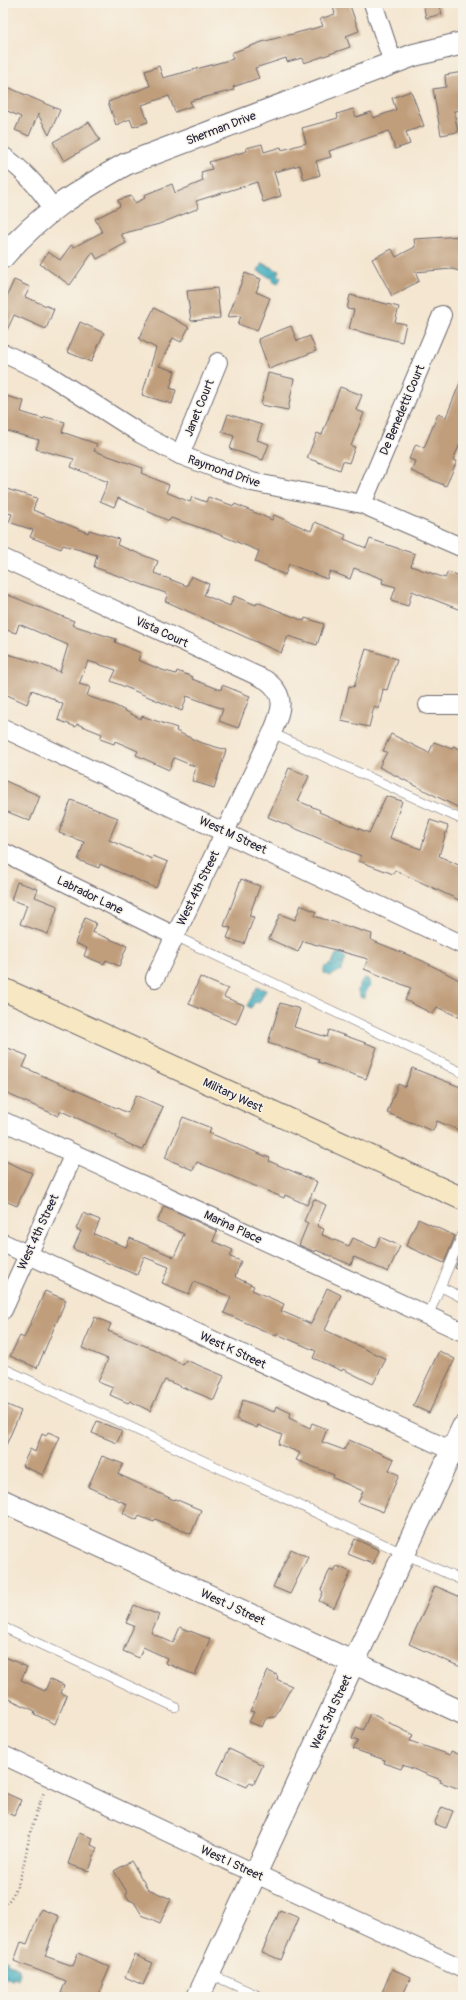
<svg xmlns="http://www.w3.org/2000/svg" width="466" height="2000" font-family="Pangolin,sans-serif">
	<defs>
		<pattern id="water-waves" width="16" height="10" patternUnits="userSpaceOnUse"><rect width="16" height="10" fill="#41aebf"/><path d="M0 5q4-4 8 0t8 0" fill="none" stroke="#368d9c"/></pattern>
	</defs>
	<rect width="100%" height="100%" fill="#f7f3e8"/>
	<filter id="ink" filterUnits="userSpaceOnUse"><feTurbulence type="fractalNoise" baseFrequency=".025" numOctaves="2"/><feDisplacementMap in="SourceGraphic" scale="8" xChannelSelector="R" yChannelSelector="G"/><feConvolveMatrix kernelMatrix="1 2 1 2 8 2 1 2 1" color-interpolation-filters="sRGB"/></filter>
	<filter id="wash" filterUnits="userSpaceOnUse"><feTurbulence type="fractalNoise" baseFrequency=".012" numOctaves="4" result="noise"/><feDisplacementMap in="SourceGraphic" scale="16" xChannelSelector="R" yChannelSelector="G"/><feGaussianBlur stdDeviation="0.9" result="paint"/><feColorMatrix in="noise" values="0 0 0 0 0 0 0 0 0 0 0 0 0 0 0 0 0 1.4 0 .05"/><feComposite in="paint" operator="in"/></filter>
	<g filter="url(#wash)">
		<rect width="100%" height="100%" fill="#f4e6d0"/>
		<g fill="url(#water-waves)" stroke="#32687d">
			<path d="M262,263L279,271L277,275L281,277L278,284L272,281L273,279L258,271Z"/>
			<path d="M341,953L346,958L342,970L329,976L324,973V968L332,963L336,954Z"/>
			<path d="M364,978L368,979L371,986L366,991L365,998H361L357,990Z"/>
			<path d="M257,987L266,990L259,1003L255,1002L251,1008L247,1006Z"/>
			<path d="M5,1959L8,1960L7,1963L19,1968L20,1974L18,1979L13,1977L12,1980L3,1976V1961Z"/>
		</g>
		<g id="blocks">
			<g fill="#c09e7b">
				<path d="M332,3H349L359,31L346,36L350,47L304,63L302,58L287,62L286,58L255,68L259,78L233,87L234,90L190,101L192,106L175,112L169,96L142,105L148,122L133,127L130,119L116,125L108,102L150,86L145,71L159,66L163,78L233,59L231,53L262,42L323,26L320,19L335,14Z"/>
				<path d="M423,3H439L442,14L426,18Z"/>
				<path d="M463,72V110L454,111L458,132L441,135L433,89L446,87L445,75Z"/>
				<path d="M3,85L60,110L49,135L38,114L29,136L15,130L21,117L3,109Z"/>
				<path d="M411,91L424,126L406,132L410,144L395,149L389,131L329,151L331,157L316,161L320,175L304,180L300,165L274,172L281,196L263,202L257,182L196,201L199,208L159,224L121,234L126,243L97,259L93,252L70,285L40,264L48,252L60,260L71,245L74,247L102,232L95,219L120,206L118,200L131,196L135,203L145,198L144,195L172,184L175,193L203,181L201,172L212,169L209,162L247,151L246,148L262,144L264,152L281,147L282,150L306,143L302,128L338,118L337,114L353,109L356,117L371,112L373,118L396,110L392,98Z"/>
				<path d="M89,122L100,140L64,161L53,142Z"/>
				<path d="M463,236V272L452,269L415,272L419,281L392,296L372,259L392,249L396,257L415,247L414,239Z"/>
				<path d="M245,273L261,279L256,292L270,298L257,331L238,324L241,316L228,317Z"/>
				<path d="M14,280L30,287L25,297L54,309L46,329L14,315L3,339V305Z"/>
				<path d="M217,288L220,318L191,321L187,291Z"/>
				<path d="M350,295L399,307L395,322L406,324L402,342L349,329L354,310L347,309Z"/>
				<path d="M154,308L189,327L181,342L173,338L159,366L175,371L170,388L176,390L172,404L142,395L156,348L139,339Z"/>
				<path d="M80,322L104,333L91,362L67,352Z"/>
				<path d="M291,326L297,341L310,336L316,351L269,369L258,339Z"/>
				<path d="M268,373L294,379L288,410L261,405Z"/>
				<path d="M461,380H463V437L453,460L457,461L446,486L411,471L415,461L409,459L416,444L424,448L438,414L446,417Z"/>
				<path d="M340,387L362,395L356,410L364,413L351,446L355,447L349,463L343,461L340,470L307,458L317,433L322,435Z"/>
				<path d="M6,396L24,401L21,412L44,419L45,417L65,422L62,432L97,444L94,451L143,468L141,473L169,485L166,492L190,502L192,497L206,502L208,497L234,506L235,504L272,520L274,515L311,531L315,522L346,535L344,539L366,548L370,539L415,554L411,566L445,578L448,572L463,577V611L412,591L408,606L391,601L396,587L382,583L383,579L354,568L350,579L330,571L327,579L289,564L285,575L255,562L259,551L213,532L171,518L169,521L118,498L114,507L100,501L108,482L71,467L74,459L36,449L39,440L3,430V405Z"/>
				<path d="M228,414L262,425L257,440L269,444L263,460L230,449L234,436L222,432Z"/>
				<path d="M3,488L37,498L33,510L88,533L89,530L119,539L117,545L158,561L154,573L187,586L191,576L209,584L204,595L230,606L234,596L256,605L257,602L304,621L305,618L324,624L317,645L288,636L281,653L165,601L168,594L94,567L97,555L63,545L61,549L30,537L33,530L9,522L12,514L3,512Z"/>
				<path d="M3,593L74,621L72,625L116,639L115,642L141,653L138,660L162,670L176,674L177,671L193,677L192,679L221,690L222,685L250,696L238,728L219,721L223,709L187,696L182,711L111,681L116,670L88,661L79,684L90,687L87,696L114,705L141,719L142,716L177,728L176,731L199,742L226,750L214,788L192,781L196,767L174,758L169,770L136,755L138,751L115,741L114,744L100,739L102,734L77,724L76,727L58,720L63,704L54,700V699L32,690L27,704L3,693V653L26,659L60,672L68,645L19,624L16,633L3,629Z"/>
				<path d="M366,649L397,659L387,690L383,689L379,709L374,707L369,727L341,721L349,686L354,687Z"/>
				<path d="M391,734L429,753L434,742L452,749L453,746L463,750V810L379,767L387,752L383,751Z"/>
				<path d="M289,768L309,776L298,801L320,810L319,812L369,833L386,796L402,801L390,838L421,849L430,820L448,826L439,856L463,867V902L395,870L393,874L359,861L361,856L268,817Z"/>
				<path d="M3,780L40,796L30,821L3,810Z"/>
				<path d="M71,800L118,818L109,840L152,859L153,856L168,862L156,888L100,864L99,868L78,860L84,842L59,833Z"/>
				<path d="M241,879L260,886L249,916L254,917L244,944L227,938L231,928L224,926Z"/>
				<path d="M17,882L38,889L35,897L58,906L48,934L20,924L27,905L11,900Z"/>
				<path d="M301,905L316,912L314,916L372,934L371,940L423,961L463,982V1019L437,1007L433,1014L405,1000L411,988L364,969L368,959L303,941L298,952L269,939L280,914L295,920Z"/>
				<path d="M85,918L96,923L92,932L127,946L119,966L106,960L104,964L84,956L87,948L75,943Z"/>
				<path d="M200,977L228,989L224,997L244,1005L236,1024L189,1004Z"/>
				<path d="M280,1003L300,1009L294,1027L327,1037L329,1030L377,1047L366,1079L318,1062L319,1059L268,1043Z"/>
				<path d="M8,1048L28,1056L23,1067L128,1113L136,1095L163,1107L145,1146L144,1145L142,1150L116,1138L117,1136L61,1111L58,1116L3,1092V1060Z"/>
				<path d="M412,1068L463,1088V1132L437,1121L433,1131L387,1113L398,1084L405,1087Z"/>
				<path d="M183,1117L211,1128L209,1133L270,1158L269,1161L317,1182L307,1205L285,1195L284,1198L197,1162L193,1170L165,1158Z"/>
				<path d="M3,1160L32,1173L17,1206L3,1200Z"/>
				<path d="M314,1199L326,1205L317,1226L324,1229L322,1235L349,1246L353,1238L375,1248L380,1237L400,1246L388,1272L354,1257L351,1265L316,1250L315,1252L299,1245L308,1223L304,1221Z"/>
				<path d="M164,1206L217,1231L213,1241L233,1250L230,1257L241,1261L235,1277L254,1286L252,1290L284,1304L281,1311L311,1324L327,1288L341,1295L325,1330L386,1359L373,1384L343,1369L342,1371L313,1358L316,1351L277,1334L276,1336L224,1313L231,1297L194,1282L189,1294L162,1283L169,1267L144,1257L137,1275L73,1249L81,1231L76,1229L83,1213L100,1220L94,1234L126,1247L130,1238L174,1257L184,1234L157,1222Z"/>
				<path d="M418,1219L455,1236L444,1263L406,1246Z"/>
				<path d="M463,1248V1271L455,1268Z"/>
				<path d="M45,1291L66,1300L37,1368L10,1356L20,1336L24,1338Z"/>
				<path d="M95,1317L111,1324L108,1331L153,1349L183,1365L186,1360L224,1376L214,1400L165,1380L150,1411L130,1401L128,1403L110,1395L113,1388L98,1382L108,1359L82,1348Z"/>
				<path d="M439,1351L455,1359L429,1413L413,1406Z"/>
				<path d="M243,1400L274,1412L276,1406L291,1413L289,1418L310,1428L312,1423L327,1429L322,1442L344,1450L349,1440L394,1459L389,1470L399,1475L383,1512L358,1502L363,1491L333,1478L334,1475L296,1460L300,1453L278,1444L282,1435L258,1425L257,1428L236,1419Z"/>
				<path d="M3,1403L21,1411L3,1452Z"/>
				<path d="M97,1421L122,1431L117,1443L92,1433Z"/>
				<path d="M48,1432L60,1437L43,1475L22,1466L30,1449L35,1452L42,1434L46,1436Z"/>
				<path d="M102,1456L123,1464L118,1474L174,1500L175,1499L201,1510L191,1534L155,1519L154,1522L139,1516L137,1520L123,1513L127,1504L88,1487Z"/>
				<path d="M355,1539L379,1550L373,1564L348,1554Z"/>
				<path d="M291,1549L308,1557L290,1594L273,1587Z"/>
				<path d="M337,1566L351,1572L334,1608L319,1601L323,1592L321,1590L330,1569L334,1571Z"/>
				<path d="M435,1586L463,1598V1668L409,1644Z"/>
				<path d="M134,1605L159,1615L151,1633L173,1643L180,1627L210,1639L195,1675L165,1663L167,1658L143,1647L139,1658L123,1651L134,1626L126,1623Z"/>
				<path d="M3,1656L27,1667L21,1680L45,1691L50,1679L64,1685L61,1693L67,1696L55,1724L34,1714L35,1711L3,1696Z"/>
				<path d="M268,1671L277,1675L278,1680L292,1686L275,1717L266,1718L262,1727L249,1722L254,1712L250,1711Z"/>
				<path d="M370,1713L413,1735L410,1741L450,1755L451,1751L463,1756V1790L440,1782L441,1780L403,1765L401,1769L384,1763L385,1760L353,1749L358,1741L352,1739L357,1727L363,1730Z"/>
				<path d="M229,1749L263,1765L254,1784L250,1782L247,1787L217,1774Z"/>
				<path d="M3,1792L21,1800L14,1816L3,1811Z"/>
				<path d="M442,1807L453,1811L446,1828L434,1824Z"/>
				<path d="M79,1833L93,1838L91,1845L97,1848L89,1871L68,1864Z"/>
				<path d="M131,1861L148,1889L171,1899L160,1923L142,1915L134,1902L129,1900L126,1895L127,1892L114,1871Z"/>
				<path d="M41,1909L59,1916L45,1956L73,1966L78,1953L110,1967L97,1997H70L61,1993L66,1981L14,1961L21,1942L27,1944Z"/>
				<path d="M280,1910L299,1918L281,1960L262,1952Z"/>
				<path d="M135,1955L153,1963L143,1985L125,1977Z"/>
				<path d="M392,1969L411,1977L402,1997H380Z"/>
			</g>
		</g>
	</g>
	<g filter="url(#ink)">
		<use href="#blocks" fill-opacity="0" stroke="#6c676f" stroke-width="1"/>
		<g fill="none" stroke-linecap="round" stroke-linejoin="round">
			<defs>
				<g id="service">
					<path d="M272,733L463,820"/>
					<path d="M175,936L463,1073"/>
					<path d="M441,1287L463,1298"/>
					<path d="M428,1316L463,1233"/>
					<path d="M3,1368L463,1581"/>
					<path d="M3,1627L175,1707"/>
					<path d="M210,1974L261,1997"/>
				</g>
				<g id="minor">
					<path d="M373,3L393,63"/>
					<path d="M3,156C24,170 38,187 53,208"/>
					<path d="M3,353L44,372L141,434L180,455L252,482L362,504L463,548"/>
					<path d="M180,455L218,362"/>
					<path d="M362,504L442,315"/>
					<path d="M3,558L266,680C288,696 281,711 272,733L155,978"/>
					<path d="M428,705H463"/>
					<path d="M3,728L463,945"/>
					<path d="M5,853L175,936"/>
					<path d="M3,1121L463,1332"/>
					<path d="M3,1243L463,1456"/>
					<path d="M3,1310L74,1154"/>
					<path d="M3,1755L256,1874L463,1969"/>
				</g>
				<g id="tertiary">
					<path d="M3,257C40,214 78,191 126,164L414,55L463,43"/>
					<path d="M3,1501L463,1713"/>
					<path d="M198,1997L463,1427"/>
				</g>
				<path id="secondary" d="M3,989L463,1199"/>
			</defs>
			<use href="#service" stroke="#6c676f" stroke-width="10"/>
			<use href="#minor" stroke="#6c676f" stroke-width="20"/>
			<use href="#tertiary" stroke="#6c676f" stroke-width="24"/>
			<use href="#secondary" stroke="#6c676f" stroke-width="24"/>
			<path stroke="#6c676f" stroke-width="2.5" stroke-dasharray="1 3" stroke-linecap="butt" d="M3,1906C23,1891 25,1850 32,1827C35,1815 40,1803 44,1792"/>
			<use href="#service" stroke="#fff" stroke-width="9"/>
			<use href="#minor" stroke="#fff" stroke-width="18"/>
			<use href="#tertiary" stroke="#fff" stroke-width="22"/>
			<use href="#secondary" stroke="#f7e8c3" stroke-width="22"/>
		</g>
	</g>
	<g text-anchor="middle" stroke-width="3" stroke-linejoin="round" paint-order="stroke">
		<g font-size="12" fill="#22223b" stroke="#f7f3e8">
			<text transform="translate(221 128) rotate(-21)" y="4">Sherman Drive</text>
			<text transform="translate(199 408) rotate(-68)" y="4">Janet Court</text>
			<text transform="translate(402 410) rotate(-67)" y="4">De Benedetti Court</text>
			<text transform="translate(224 471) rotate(19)" y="4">Raymond Drive</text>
			<text transform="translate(162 632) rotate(25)" y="4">Vista Court</text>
			<text transform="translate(233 835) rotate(25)" y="4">West M Street</text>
			<text transform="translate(198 888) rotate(-64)" y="4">West 4th Street</text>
			<text transform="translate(90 895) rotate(26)" y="4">Labrador Lane</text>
			<text transform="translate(233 1095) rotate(25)" y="4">Military West</text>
			<text transform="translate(233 1227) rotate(25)" y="4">Marina Place</text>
			<text transform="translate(38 1232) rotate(-65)" y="4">West 4th Street</text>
			<text transform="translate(233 1350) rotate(25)" y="4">West K Street</text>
			<text transform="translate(233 1607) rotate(25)" y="4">West J Street</text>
			<text transform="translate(331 1712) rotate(-65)" y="4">West 3rd Street</text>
			<text transform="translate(232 1863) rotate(25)" y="4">West I Street</text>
		</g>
	</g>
	<rect width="466" height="2000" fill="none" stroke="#f7f3e8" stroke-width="16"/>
</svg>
